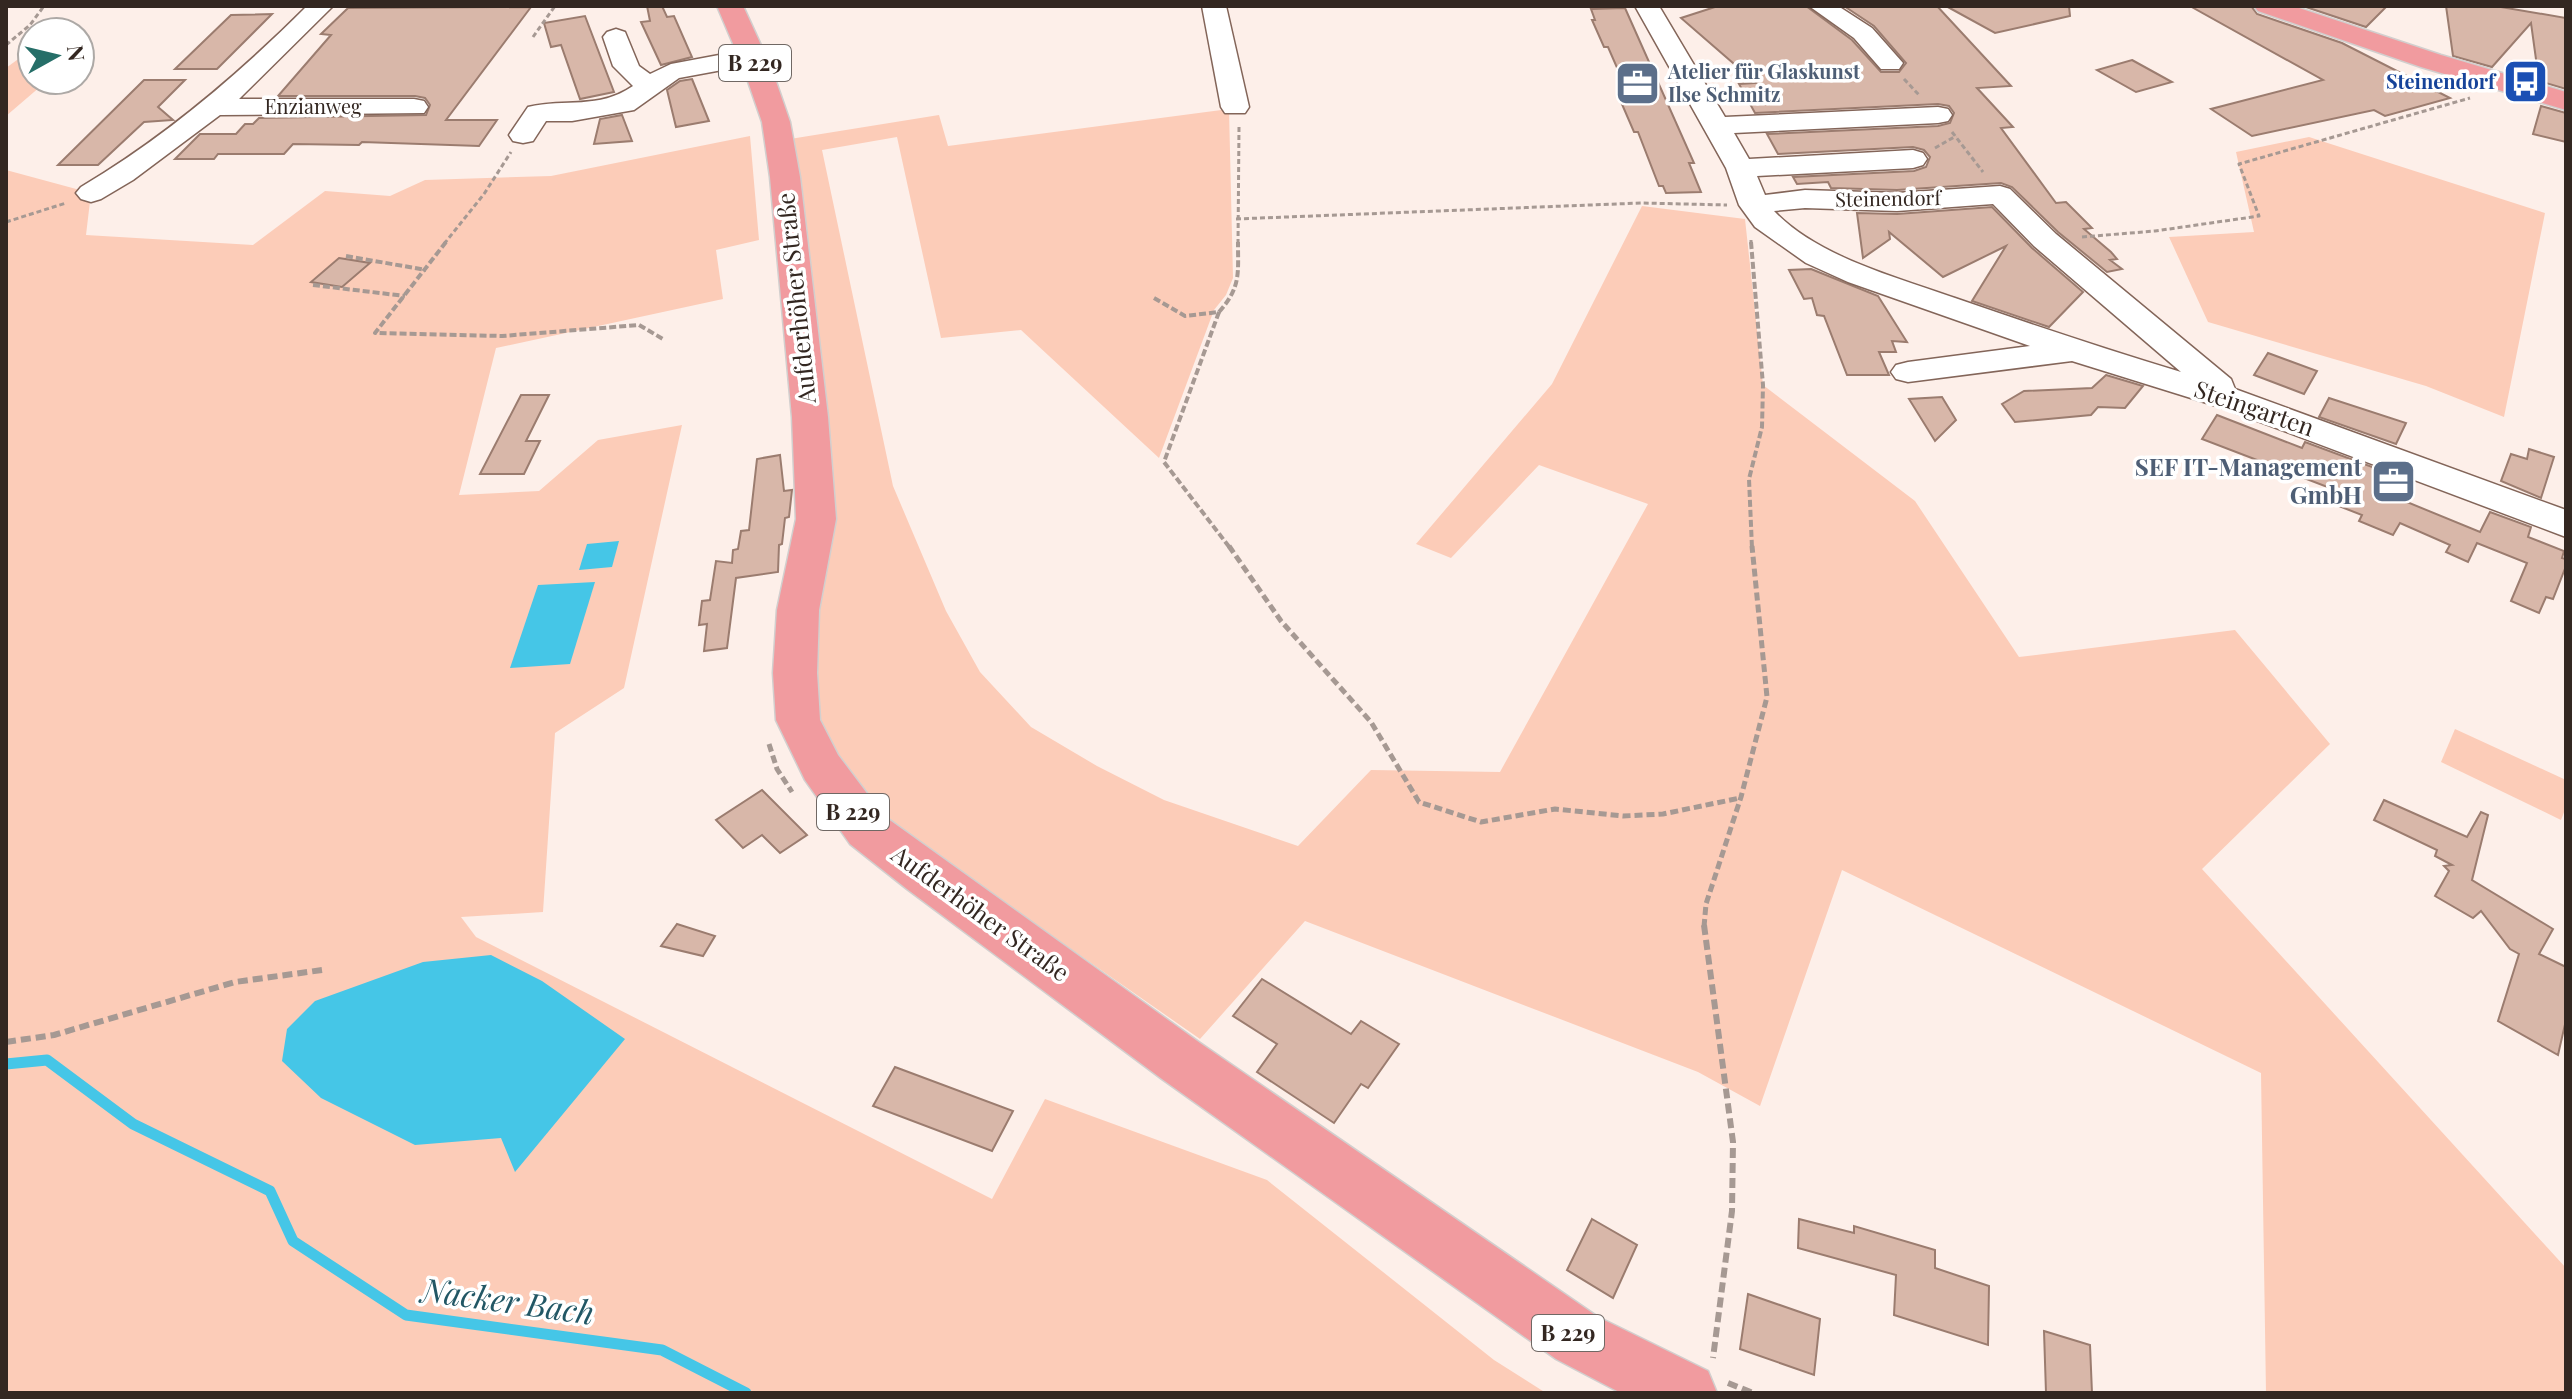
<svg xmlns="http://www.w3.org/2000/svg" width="2572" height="1399" font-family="'Playfair Display',serif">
	<rect width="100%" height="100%" fill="#fdefe9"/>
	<g fill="#fcccb8">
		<path d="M32,49V80H48L6,116V68Z"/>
		<path d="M1229,109L1233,278L1226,295L1214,310L1159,458L1021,330L941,338L897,137L822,150L893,486L946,611L980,672L1031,727L1097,766L1164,800L1298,846L1371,770L1500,772L1648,504L1539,465L1451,558L1416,544L1552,384L1642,206L1745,219L1763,385L1915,501L2019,657L2235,630L2330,744L2202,869L2566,1268V1393H2266L2261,1073L1842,870L1760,1106L1698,1072L1305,921L1200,1039L897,828L841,769L812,703L790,139L939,115L948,146Z"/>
		<path d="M750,136L759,240L716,250L723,299L496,348L459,495L539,491L598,440L682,425L624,688L555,733L543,912L461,917L476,937L992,1199L1045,1099L1267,1180L1494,1360L1546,1393H6V170L91,193L86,235L253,245L325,191L390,196L425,180L551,176Z"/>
		<path d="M2309,137L2545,213L2504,417L2426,386L2208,322L2169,237L2254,232L2236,152Z"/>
		<path d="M2455,729L2566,780V807L2561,820L2441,762Z"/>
	</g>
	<g fill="#45c6e7">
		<path d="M619,541L612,567L579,570L587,544Z"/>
		<path d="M595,582L570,664L510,668L538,585Z"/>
		<path d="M491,955L542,981L625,1039L515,1172L501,1138L415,1145L321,1098L282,1061L287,1029L315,1001L423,962Z"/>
	</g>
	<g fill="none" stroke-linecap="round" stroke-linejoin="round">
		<path stroke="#45c6e7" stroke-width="11" d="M6,1064L47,1060L133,1124L270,1191L293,1241L406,1315L662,1350L746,1393"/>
	</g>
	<g fill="#d8b7a9" stroke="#9b7c6f" stroke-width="2">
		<path d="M647,6H662L667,17L674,16L692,57L661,65L641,22L650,21Z"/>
		<path d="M1718,6H1806L1852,40L1881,72H1899L1906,63L1874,26L1844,6H1937L2011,86L1977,88L2013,127L2001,128L2056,203L2066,202L2092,228L2084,229L2111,252L2117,259L2110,260L2122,269L2107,272L2058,232L2012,187L2001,183L1897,190L1831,188L1828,182L1797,184L1793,177L1914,171L1926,167L1930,157L1924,150L1913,147L1778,154L1767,134L1938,126L1950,123L1954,113L1949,106L1938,104L1755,113L1739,84L1756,83L1681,18Z"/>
		<path d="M1946,6H2069L2070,16L1995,33Z"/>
		<path d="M2190,6H2251L2257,14L2342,43L2450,98L2385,116L2374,110L2252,136L2211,109L2323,80Z"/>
		<path d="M2303,6H2387L2366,27Z"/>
		<path d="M2446,6H2495L2566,18V89L2539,81L2531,23L2492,67L2453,56Z"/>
		<path d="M531,7L446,120H497L479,146L362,142L359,145L293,144L284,154H218L214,159H175L200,134H236L245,124H253L259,118L426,115L430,105L425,98L415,96H278L331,35L321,34L348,8Z"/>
		<path d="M1625,8L1694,163H1689L1701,192L1666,193L1663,186H1659L1638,132H1634L1618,95H1629L1608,47H1604L1592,20H1595L1591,9Z"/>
		<path d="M272,14L217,69H175L231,15Z"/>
		<path d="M585,16L614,92L580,99L561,45L551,47L544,23Z"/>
		<path d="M2132,60L2172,82L2136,92L2097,70Z"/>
		<path d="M692,79L709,121L676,127L667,90L680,81Z"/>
		<path d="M144,80H185L158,107L173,120L144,122L98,165H58Z"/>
		<path d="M2541,106L2566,113V142L2533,134Z"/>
		<path d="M622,115L632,141L594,144L600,119Z"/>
		<path d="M1992,207L2032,248L2083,292L2049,327L1972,301L2006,246L1943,277L1889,232L1890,239L1863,258L1857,213L1897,214Z"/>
		<path d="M339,258L370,263L342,287L311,282Z"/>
		<path d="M1811,269L1878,296L1907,342L1892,341L1896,352H1879L1889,375H1847L1824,316L1817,315L1812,298L1804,299L1789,270Z"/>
		<path d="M2268,353L2317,371L2304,394L2254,375Z"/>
		<path d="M2106,375L2143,386L2125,408L2098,407L2091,415L2015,422L2002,404L2024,391L2092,388Z"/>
		<path d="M521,395H549L526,441H540L524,474H480Z"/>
		<path d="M1942,397L1956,420L1935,441L1909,399Z"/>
		<path d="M2329,398L2406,423L2396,444L2319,417Z"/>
		<path d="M2217,415L2302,448L2305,442L2383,471L2381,474L2393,479L2385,493L2480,532L2490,512L2531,527L2528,537L2564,551L2562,558L2566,559V566L2553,599L2546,597L2539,613L2511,601L2527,563L2477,543L2468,562L2446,552L2450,545L2400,523L2393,535L2359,521L2362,515L2331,503L2338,491L2202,439Z"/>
		<path d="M2529,449L2554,457L2541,498L2501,481L2511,454L2527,459Z"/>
		<path d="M780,455L784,491L792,490L789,517L785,518L782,544L779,545L778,572L736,578L727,648L704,651L707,624L699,625L702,601L710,600L716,561L732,563L733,550L738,549L741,531L749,530L757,459Z"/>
		<path d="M762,790L807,835L780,853L762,835L743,848L716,820Z"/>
		<path d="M2384,800L2467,837L2481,812L2488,815L2472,880L2553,929L2539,954L2566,967V1020L2558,1055L2498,1021L2519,954L2510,949L2481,911L2473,918L2435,896L2449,871L2444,866L2452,865L2435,856L2437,850L2374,820Z"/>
		<path d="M677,924L715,936L703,956L661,946Z"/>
		<path d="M1262,979L1351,1034L1361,1021L1399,1044L1368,1088L1361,1084L1334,1123L1257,1072L1277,1044L1233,1016Z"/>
		<path d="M895,1067L1013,1111L992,1151L873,1106Z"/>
		<path d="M1592,1219L1637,1245L1613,1298L1567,1270Z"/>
		<path d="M1799,1219L1854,1233V1226L1935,1250V1268L1989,1286L1988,1345L1894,1315L1896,1275L1798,1248Z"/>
		<path d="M1748,1294L1820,1319L1814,1375L1740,1349Z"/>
		<path d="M2044,1331L2090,1345L2092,1393H2046Z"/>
	</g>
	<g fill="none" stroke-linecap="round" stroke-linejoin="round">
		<defs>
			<g id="minor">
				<path d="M307,6H333L239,99H414L424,101L428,107L424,113L220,115L133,180L101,199L91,202L81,199L76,193L81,187C165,137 238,75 307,6Z"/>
				<path d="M1202,6H1226L1249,107L1245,113H1225L1221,107Z"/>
				<path d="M1635,6H1659L1725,117L1938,107L1948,109L1952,115L1948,121L1938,123L1734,133L1749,159L1913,150L1923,153L1927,159L1923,165L1913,168L1757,176L1765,195L1805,190L1897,193L2000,186L2010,189L2056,234L2231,379L2235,389L2566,510V537L2223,408L2072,361L1908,382L1896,379L1891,372L1896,365L1908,362L2030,346L1848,282L1806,263L1755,227L1739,205L1726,168ZM1993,204L2034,246L2181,372C2105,349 2030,324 1955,298C1896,277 1818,257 1774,211L1805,208L1897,211Z"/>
				<path d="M1809,6H1838L1872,28L1903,63L1899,69H1881L1854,38Z"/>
				<path d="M616,29L625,32L639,66L650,74L671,64L751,49L760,51L764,57L760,63L679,78L634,110L572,121H546L533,141L523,143L513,141L509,135L528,107C566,98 598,110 633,86L613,66L603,37L607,32Z"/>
			</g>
			<g id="major">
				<path d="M717,6H743L771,67L790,122L800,177L828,417L836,519L819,610L817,673L820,720L838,755L884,816L1200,1043L1598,1317L1708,1371L1717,1393H1621L1556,1359L1162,1079L907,889L850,844L805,780L776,720L773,673L777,610L796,519L792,417L770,177L762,122L743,67Z"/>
				<path d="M2254,6H2293L2441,55L2566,92V110L2421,67L2258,11Z"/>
			</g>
		</defs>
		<use href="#minor" stroke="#836559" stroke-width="3"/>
		<use href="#major" stroke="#d2cfce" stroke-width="3"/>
		<g stroke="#a69993" stroke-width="3" stroke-dasharray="5 3" stroke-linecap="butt">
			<path d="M533,37L555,6"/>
			<path d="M6,45L30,25L44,6"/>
			<path d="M1904,79L1919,95"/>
			<path d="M1952,132L1983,172"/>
			<path d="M1935,148L1956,136"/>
			<path d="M1236,219L1641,203L1727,205"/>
			<path d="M6,222L66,203"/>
			<path d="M2082,237L2155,231L2259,216L2239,164L2470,98"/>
			<path d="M1751,240V244"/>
			<path d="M444,244L484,194L511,152"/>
			<path d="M1238,244L1239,127"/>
		</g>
		<g stroke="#a69993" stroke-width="4" stroke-dasharray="7 3" stroke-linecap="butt">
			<path d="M446,242L375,333L502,336L639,325L663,339"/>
			<path d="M1751,242L1763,385L1762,427L1749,479L1752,548"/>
			<path d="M346,256L426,270"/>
			<path d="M313,285L405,296"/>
			<path d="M1154,298L1185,316L1219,312C1241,287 1238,274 1238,242"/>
			<path d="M1219,312L1164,462L1230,548"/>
		</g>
		<g stroke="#a69993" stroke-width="5" stroke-dasharray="8 4" stroke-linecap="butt">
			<path d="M1229,546L1281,621L1371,722L1419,802L1481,822L1555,809L1623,816L1663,814L1740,798"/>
			<path d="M769,744L777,769L792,792"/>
			<path d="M1704,927L1706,904L1741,797L1767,697L1752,546"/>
		</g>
		<g stroke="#a69993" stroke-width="6" stroke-dasharray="10 5" stroke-linecap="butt">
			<path d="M1704,925L1733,1142L1732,1211L1713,1358"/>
			<path d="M6,1042L54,1035L235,982L322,970"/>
			<path d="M1728,1383L1753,1393"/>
		</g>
		<use href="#minor" fill="#fff" fill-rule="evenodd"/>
		<use href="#major" fill="#f19b9f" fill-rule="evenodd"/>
	</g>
	<defs>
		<symbol id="bus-square" viewBox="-11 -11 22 22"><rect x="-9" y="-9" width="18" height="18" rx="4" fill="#1a4fb4" stroke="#fff"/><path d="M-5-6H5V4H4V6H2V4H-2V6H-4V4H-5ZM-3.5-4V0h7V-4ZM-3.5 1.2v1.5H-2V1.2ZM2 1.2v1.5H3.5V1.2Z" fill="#fff"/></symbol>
		<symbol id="office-square" viewBox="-11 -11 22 22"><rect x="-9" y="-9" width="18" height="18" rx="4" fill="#5c6f8a" stroke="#fff"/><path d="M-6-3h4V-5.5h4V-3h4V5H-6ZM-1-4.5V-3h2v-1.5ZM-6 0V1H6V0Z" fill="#fff"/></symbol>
	</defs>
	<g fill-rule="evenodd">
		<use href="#bus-square" x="2500" y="56" width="51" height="51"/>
		<use href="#office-square" x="1612" y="58" width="51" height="51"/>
		<use href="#office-square" x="2368" y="456" width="51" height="51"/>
	</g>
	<g text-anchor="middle" stroke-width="7" stroke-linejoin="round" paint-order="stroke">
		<g font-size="20" font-weight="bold" fill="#4e5e75" stroke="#fff" text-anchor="start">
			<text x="1668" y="79">Atelier für Glaskunst<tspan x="1668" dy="23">Ilse Schmitz</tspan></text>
		</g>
		<g font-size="20" font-weight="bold" fill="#164399" stroke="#fff" text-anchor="end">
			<text x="2495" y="89">Steinendorf</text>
		</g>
		<g font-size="20" fill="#332721" stroke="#fff">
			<text x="313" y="114">Enzianweg</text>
			<text transform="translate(1888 199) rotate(-1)" y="7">Steinendorf</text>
		</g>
		<g fill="#fff" stroke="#706864" stroke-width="2">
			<rect x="719" y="45" width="72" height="36" rx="6"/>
			<rect x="817" y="794" width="72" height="36" rx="6"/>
			<rect x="1532" y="1315" width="72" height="36" rx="6"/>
		</g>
		<g font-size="22" font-weight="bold" fill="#332721">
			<text x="755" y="71">B 229</text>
			<text x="853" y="820">B 229</text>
			<text x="1568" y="1341">B 229</text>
		</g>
		<g font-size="24" fill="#332721" stroke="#fff">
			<text transform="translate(797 298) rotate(-96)" y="8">Aufderhöher Straße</text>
			<text transform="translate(2254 409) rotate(19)" y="8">Steingarten</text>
			<text transform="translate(980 914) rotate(36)" y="8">Aufderhöher Straße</text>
		</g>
		<g font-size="24" font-weight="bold" fill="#4e5e75" stroke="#fff" text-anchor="end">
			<text x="2362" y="476">SEF IT-Management<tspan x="2362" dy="28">GmbH</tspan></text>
		</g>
		<g font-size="32" font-style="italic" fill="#225765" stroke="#fff">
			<text transform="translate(508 1302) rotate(8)" y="11">Nacker Bach</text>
		</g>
	</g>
	<rect width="2572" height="1399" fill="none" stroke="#332721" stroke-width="16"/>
	<g transform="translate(56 56) rotate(82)"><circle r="38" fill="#ffffff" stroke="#ada9a6" stroke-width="2"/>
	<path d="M0-6L14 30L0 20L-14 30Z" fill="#256e68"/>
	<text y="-12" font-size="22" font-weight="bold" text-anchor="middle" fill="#332721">N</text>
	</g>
</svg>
